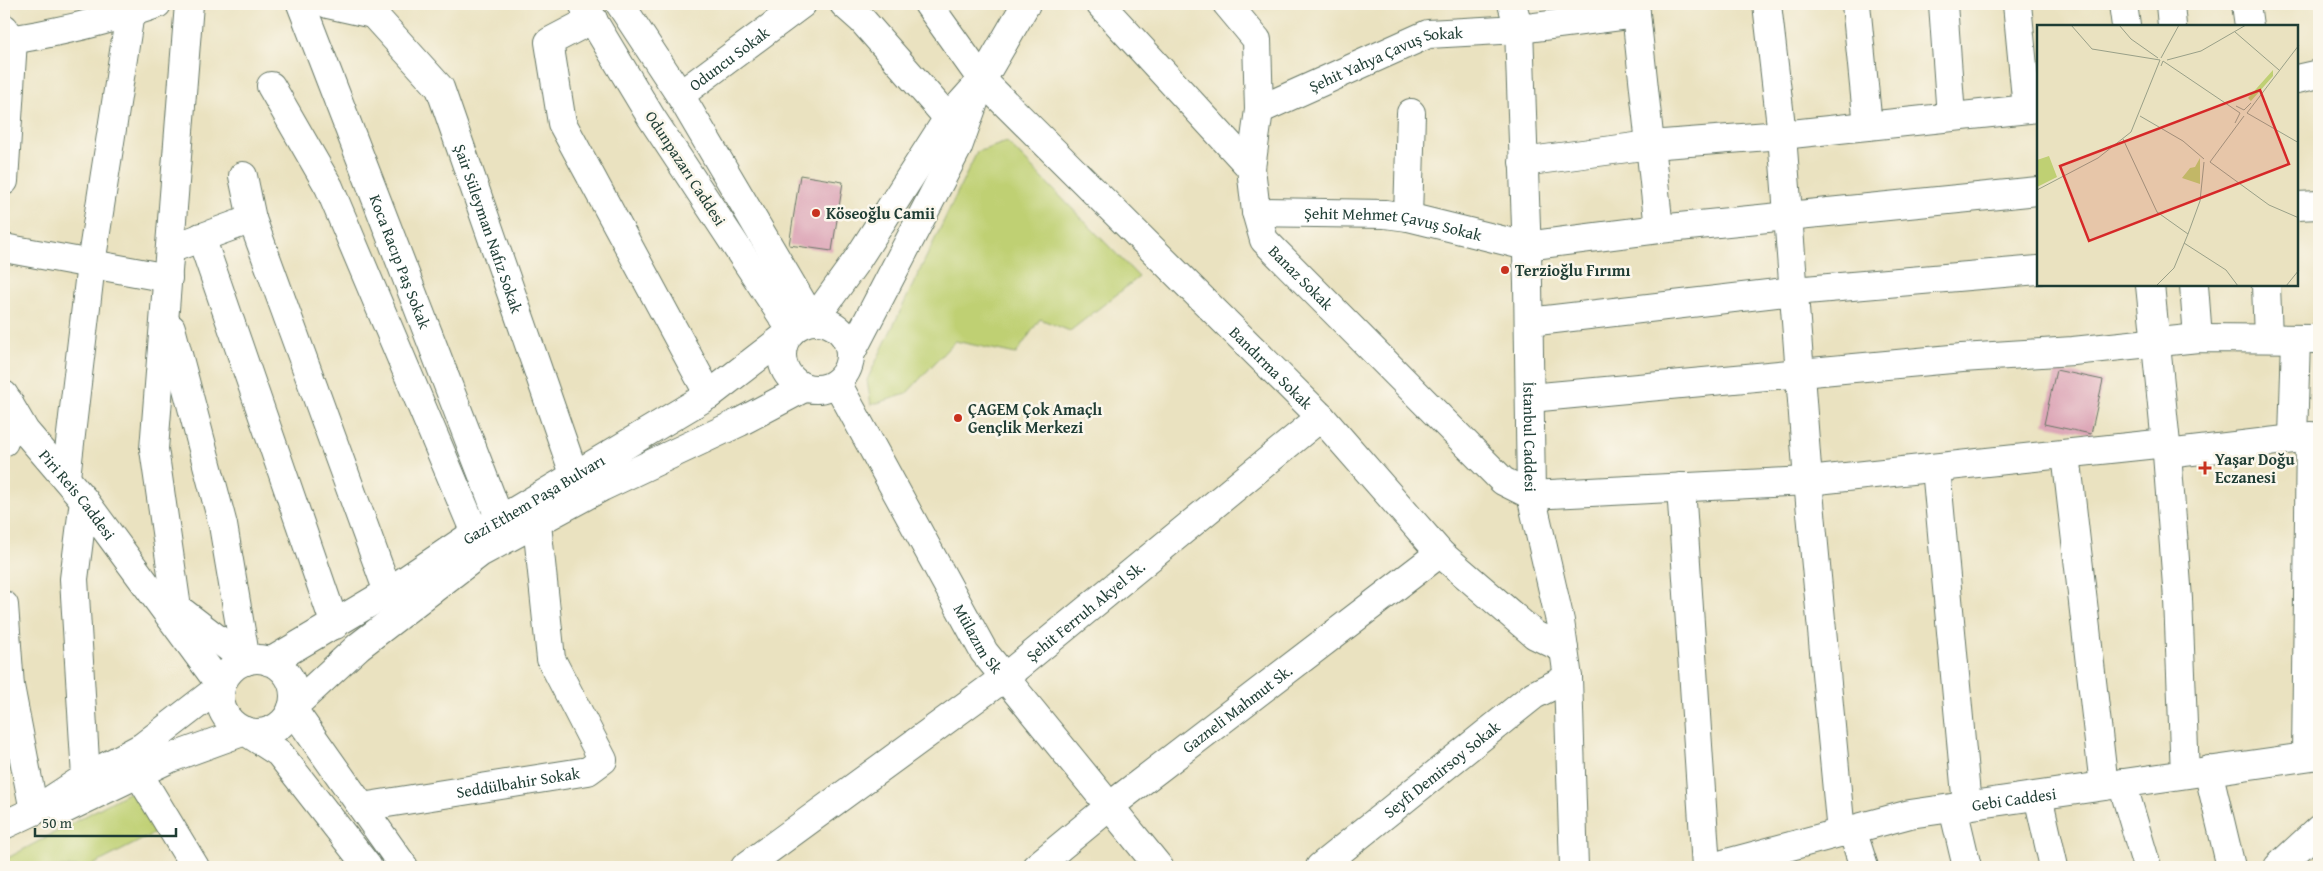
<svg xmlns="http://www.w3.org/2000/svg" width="2323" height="871" font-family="'Gentium Book Plus',serif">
	<rect width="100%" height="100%" fill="#fbf7ec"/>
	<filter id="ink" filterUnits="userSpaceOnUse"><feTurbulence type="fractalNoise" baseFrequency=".02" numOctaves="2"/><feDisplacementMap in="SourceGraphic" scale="10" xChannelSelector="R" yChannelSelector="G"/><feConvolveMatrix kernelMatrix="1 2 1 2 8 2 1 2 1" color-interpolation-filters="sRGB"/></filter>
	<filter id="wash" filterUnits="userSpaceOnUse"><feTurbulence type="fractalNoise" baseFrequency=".0096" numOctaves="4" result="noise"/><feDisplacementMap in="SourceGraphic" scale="20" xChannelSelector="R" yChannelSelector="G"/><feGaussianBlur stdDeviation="1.12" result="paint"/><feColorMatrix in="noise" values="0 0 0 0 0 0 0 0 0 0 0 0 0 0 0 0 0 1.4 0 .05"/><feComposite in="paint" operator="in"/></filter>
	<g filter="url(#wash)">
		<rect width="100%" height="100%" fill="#eae2c0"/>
		<g fill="#bfd073" stroke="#6f8654">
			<path d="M1007,142L1139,277L1070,331L1040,319L1016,354L955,341L906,394L871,405L867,380L977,152Z"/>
			<path d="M137,788L161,830L89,867H4V860Z"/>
		</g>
		<g id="blocks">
			<g fill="#dca4b6">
				<path d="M800,175L843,182L832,251L789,245Z"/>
				<path d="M2056,370L2103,380L2091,434L2044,424Z"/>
			</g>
		</g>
	</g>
	<g filter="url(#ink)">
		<use href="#blocks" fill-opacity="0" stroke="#667765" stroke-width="1"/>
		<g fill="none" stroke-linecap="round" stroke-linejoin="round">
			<defs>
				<g id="minor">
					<path id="s1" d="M301,4L500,520"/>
					<path d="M328,4L373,14"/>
					<path id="s2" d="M370,4L373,14L440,88L574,474"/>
					<path d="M844,4L862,20L948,118"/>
					<path id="s3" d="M928,4L982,80L1321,417L1440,553L1535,635L1564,649"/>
					<path id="s4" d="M1100,4L1251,168L1256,212L1264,240L1503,481L1531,495L1808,481L2166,443"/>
					<path d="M1227,4L1257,40L1259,110L1251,168"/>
					<path d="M1635,4L1659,229"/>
					<path d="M1767,4L1782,135L1808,481L1841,833"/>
					<path d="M1856,4L1868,126"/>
					<path d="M1943,4L1951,117"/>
					<path d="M2017,4L2027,109"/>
					<path d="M2123,4L2126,26"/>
					<path d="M2170,4L2172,26"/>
					<path d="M2246,4L2249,26"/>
					<path d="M593,19L549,42L562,123L709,395"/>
					<path d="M4,28L13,40L4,181"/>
					<path d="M4,41C57,33 107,21 157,4"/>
					<path d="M2297,79L2319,74"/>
					<path d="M271,86L329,187L475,533"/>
					<path id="s5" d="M680,95L802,4"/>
					<path id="s6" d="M1259,110L1428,34L1519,29L1636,14"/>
					<path d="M1523,162L1650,145L1782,135L2038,108"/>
					<path d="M243,176L252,219"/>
					<path d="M2297,206L2319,205"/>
					<path id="s7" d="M1256,212L1385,214L1408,217L1526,246L1659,229L2038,191"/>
					<path d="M1408,217L1411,113"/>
					<path d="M201,237L335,625"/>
					<path d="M4,248L168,278"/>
					<path d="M170,249L252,219L388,592"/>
					<path d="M2150,285L2167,454L2178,599L2185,774"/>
					<path d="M2194,285L2198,338"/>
					<path d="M2266,285L2268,338"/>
					<path d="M1529,322L1794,291L2038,270"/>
					<path d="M171,328L223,525L246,661"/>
					<path id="s8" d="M837,383L984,652L1159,867"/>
					<path d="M1530,398L1962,358L2073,351L2198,338L2319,339"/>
					<path d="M2293,438L2296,339"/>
					<path d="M4,442L9,402"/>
					<path d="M2066,454L2104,786"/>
					<path d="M2167,454L2319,436"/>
					<path d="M1936,468L1967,806"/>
					<path d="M66,477L91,264L130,13"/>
					<path d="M1681,487L1706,867"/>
					<path d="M84,500L74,579L86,777"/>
					<path d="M4,605L10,686L34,811"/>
					<path d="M177,608L154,449L189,4"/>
					<path d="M2306,756L2310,436"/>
					<path d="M2208,770L2231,867"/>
					<path d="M138,773L195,867"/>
					<path d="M2122,783L2147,867"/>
					<path d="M2038,796L2054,867"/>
					<path id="s9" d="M362,807L588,771L603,760L551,659L537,524"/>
					<path d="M1953,808L1967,867"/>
					<path d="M1852,830L1864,867"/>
					<path id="s10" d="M745,867L1005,677L1321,417"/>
					<path id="s11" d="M1036,867L1110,806L1440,553"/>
					<path id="s12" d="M1320,867L1534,695L1568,678"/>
					<path d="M2278,867L2319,829"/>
				</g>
				<g id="major">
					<path d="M620,4L680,95L813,321L857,260L948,118L982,80"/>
					<path id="s13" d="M1512,4L1519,29L1528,283L1531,495L1560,621L1568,678L1574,867"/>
					<circle cx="816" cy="355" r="34"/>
					<path d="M851,353L958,147L982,80L1026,4"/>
					<path id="s14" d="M4,395L25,431L84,500L221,686L142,747L86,777L34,811L4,825"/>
					<path d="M172,604L246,661"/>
					<circle cx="257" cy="696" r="37"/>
					<path id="s15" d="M270,662L388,592L475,533L500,520L709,395L792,331L651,117L583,4"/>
					<path d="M63,810L171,758L245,731L279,753L368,867"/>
					<path d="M404,867L292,708L359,646L480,553L602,487L740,422L804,388"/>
					<path id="s16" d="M1712,867L1910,814L2319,755"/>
				</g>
			</defs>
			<use href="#minor" stroke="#667765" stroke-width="30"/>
			<use href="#major" stroke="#667765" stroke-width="30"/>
			<use href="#minor" stroke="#fff" stroke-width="28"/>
			<use href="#major" stroke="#fff" stroke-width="28"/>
		</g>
	</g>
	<g fill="#c8321e" stroke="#fbf7ec" stroke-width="2">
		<circle cx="816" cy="213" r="5"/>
		<circle cx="1505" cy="270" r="5"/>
		<circle cx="958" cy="418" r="5"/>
		<path d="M2202.5 460.5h5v5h5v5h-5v5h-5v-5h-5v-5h5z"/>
	</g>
	<g text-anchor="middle" stroke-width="5" stroke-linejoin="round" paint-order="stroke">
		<g font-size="16" fill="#1f3d34" stroke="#fbf7ec">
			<text dy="6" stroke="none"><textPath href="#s5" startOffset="61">Oduncu Sokak</textPath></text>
			<text dy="6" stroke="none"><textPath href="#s6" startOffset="138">Şehit Yahya Çavuş Sokak</textPath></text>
			<text transform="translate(686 168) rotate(57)" y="6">Odunpazarı Caddesi</text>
			<text dy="6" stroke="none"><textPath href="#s7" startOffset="138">Şehit Mehmet Çavuş Sokak</textPath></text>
			<text dy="6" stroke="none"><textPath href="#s2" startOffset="259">Şair Süleyman Nafız Sokak</textPath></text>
			<text dy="6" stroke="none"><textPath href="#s1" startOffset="276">Koca Racıp Paş Sokak</textPath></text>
			<text dy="6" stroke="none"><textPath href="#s4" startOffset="349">Banaz Sokak</textPath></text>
			<text dy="6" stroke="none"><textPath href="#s3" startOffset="501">Bandırma Sokak</textPath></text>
			<text dy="6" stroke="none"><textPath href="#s13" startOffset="434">İstanbul Caddesi</textPath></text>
			<text dy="6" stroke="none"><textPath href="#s14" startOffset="124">Piri Reis Caddesi</textPath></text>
			<text dy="6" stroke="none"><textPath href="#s15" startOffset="310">Gazi Ethem Paşa Bulvarı</textPath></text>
			<text dy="6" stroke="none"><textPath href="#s10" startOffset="426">Şehit Ferruh Akyel Sk.</textPath></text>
			<text dy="6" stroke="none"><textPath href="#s8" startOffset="292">Mülazım Sk</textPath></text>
			<text dy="6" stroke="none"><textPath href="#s11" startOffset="256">Gazneli Mahmut Sk.</textPath></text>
			<text dy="6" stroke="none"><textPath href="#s12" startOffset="156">Seyfi Demirsoy Sokak</textPath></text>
			<text dy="6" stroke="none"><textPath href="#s9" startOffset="158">Seddülbahir Sokak</textPath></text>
			<text dy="6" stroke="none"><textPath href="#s16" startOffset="310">Gebi Caddesi</textPath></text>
		</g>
		<g font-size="16" font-weight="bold" fill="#1f3d34" stroke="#fbf7ec" text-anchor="start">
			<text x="826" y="219">Köseoğlu Camii</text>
			<text x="1515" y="276">Terzioğlu Fırımı</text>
			<text x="968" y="415">ÇAGEM Çok Amaçlı<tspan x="968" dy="18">Gençlik Merkezi</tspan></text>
			<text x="2215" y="465">Yaşar Doğu<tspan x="2215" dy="18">Eczanesi</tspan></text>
		</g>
	</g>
	<g transform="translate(2037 25)">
		<rect width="261" height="261" fill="#eae2c0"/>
		<path d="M236,45V51L214,76L211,73ZM12,131L20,152L0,162V135ZM163,133V159L145,153L153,143L158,142Z" fill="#bfd073"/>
		<path fill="none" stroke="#99a088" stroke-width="1" d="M34,0L55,24L123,35M82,0L94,14L121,33M198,7L242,45M262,20L210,88L262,118M124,33L142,0M130,35L164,26L209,0M124,41L126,36L203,88L198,98M199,81L207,85L214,78M103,91L146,116L167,134M207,91L173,137L232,180L262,193M86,114L120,187L151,209M0,165L61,133L94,107L123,35M147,218L189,245L201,261M119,261L137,243L151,209L163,176L167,137M249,261L262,245"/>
		<path fill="#d62828" fill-opacity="0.15" stroke="#d62828" stroke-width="2.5" d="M223,65L252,139L52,216L23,141Z"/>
		<rect width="261" height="261" fill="none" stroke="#1f3d34" stroke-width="2.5"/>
	</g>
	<rect width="2323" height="871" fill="none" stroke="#fbf7ec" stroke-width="20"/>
	<path d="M35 828v8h141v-8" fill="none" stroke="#1f3d34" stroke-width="2.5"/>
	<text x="42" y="828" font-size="15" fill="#1f3d34" stroke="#fbf7ec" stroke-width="4" paint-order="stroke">50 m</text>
</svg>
